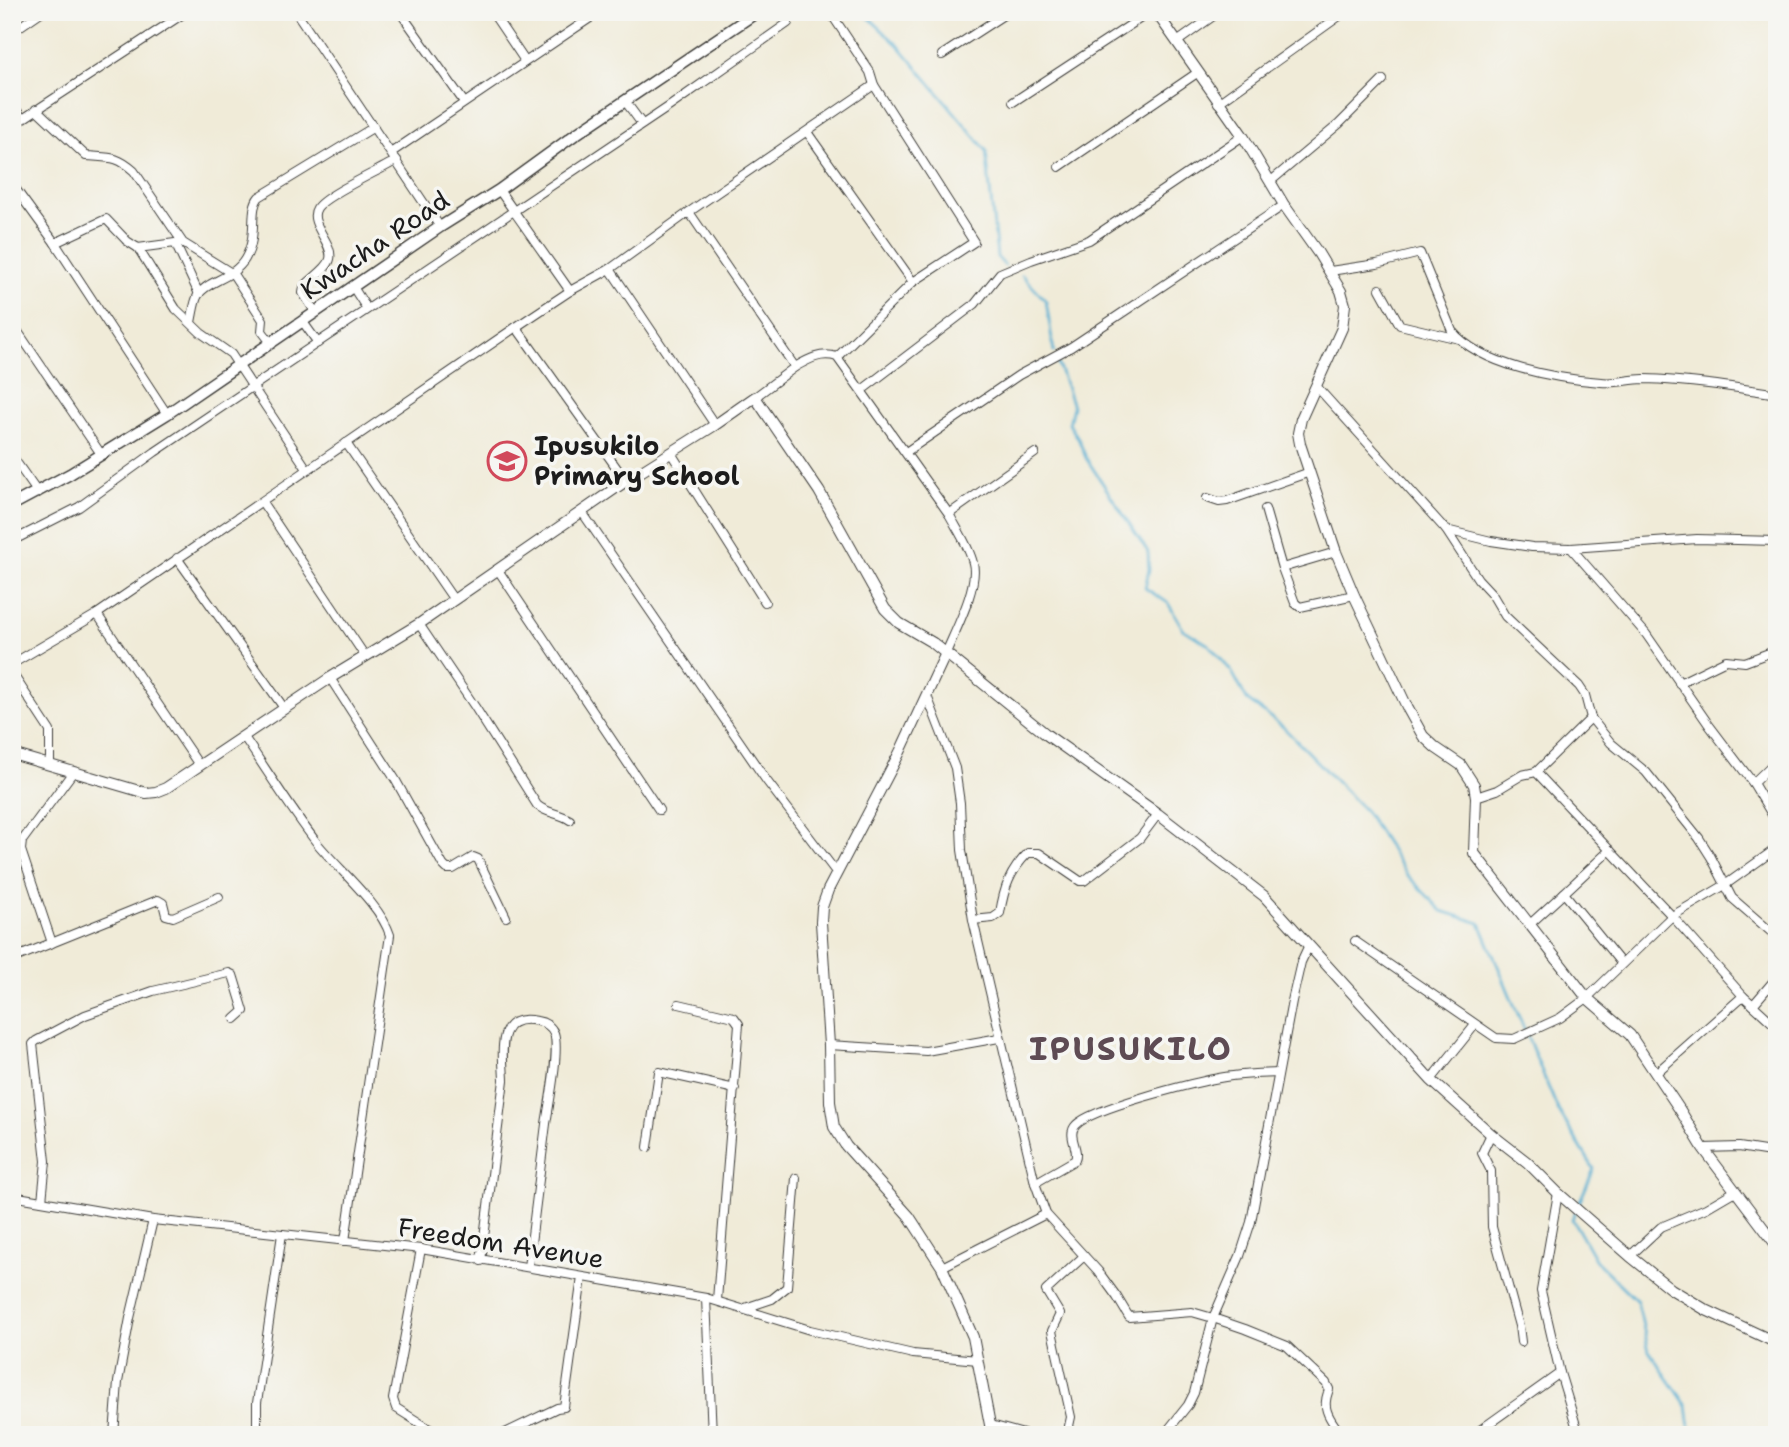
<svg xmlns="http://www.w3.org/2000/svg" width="1789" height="1447" font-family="'Shantell Sans',sans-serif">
	<rect width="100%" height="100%" fill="#f6f6f2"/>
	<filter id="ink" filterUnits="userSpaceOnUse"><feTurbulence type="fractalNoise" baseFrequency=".0143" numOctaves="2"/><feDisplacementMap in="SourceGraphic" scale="14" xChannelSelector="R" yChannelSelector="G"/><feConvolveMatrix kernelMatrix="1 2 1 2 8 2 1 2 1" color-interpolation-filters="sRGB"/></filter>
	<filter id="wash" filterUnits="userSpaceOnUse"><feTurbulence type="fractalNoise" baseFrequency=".00686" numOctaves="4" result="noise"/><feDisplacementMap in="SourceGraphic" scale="28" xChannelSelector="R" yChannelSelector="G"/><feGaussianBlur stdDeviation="1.57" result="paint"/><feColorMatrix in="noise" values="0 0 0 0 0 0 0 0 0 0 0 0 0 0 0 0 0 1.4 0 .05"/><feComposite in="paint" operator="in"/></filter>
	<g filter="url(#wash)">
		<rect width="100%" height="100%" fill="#f0ebd8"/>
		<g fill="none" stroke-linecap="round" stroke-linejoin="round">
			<g stroke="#55afd3" stroke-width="2.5">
				<path d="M863,12L900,47L986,150L997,257L1005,266"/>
				<path d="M1022,275L1046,301L1054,352"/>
				<path d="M1057,361L1073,406L1069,424L1078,438L1086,458L1148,552L1149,570L1145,588L1168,603L1183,629L1209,645L1232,672L1247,700L1283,727L1365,811L1407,875L1442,911L1480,923L1525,1031"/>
				<path d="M1527,1036L1558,1110L1594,1169L1579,1203"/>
				<path d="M1575,1212L1572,1219L1596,1261L1637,1301L1649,1351L1687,1406L1691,1435"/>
			</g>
		</g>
	</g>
	<g filter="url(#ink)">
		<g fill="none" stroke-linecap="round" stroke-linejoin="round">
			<defs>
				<g id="minor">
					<path d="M296,12L440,227"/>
					<path d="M400,12L464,102"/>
					<path d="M492,12L525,61"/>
					<path d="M12,32L41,12"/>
					<path d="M1177,42L1219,12"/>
					<path d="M942,55L1008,12"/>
					<path d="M625,101L642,124"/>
					<path d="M1013,102L1150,12"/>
					<path d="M1218,103L1345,12"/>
					<path d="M12,104L22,118"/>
					<path d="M36,109L86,156C109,158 116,155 134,171L183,243L233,274L263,320L262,331L272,344"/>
					<path d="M12,126L186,12"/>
					<path d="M807,132L913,282L974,242L874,85L870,72L830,12"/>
					<path d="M392,152L599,12"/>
					<path d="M1059,167L1197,73"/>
					<path d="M1271,181L1339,124L1383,80"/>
					<path d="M12,184L55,243L167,414"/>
					<path d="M499,190L570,291"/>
					<path d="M689,212L795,367L755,397"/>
					<path d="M55,243L106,219L127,241L138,248L175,243L199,294"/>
					<path d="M138,248L176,309L201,333L231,354L307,469"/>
					<path d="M610,269L715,425"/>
					<path d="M1330,271L1377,264L1420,253L1452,331C1481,366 1558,379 1601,382C1616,384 1629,379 1644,379C1688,380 1733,387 1777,394"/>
					<path d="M353,287L367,309"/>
					<path d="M1380,289L1400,325L1459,339"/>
					<path d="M316,313L303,293L304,287C310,279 328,269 330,259C334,243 307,223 317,208C325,195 381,170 397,160"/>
					<path d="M191,322C193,314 194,302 198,295C208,280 233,279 245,259C259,236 248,210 259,197L374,127"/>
					<path d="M303,322L318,343"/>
					<path d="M12,323L101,454"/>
					<path d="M516,327L626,481"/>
					<path d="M837,357L913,282"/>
					<path d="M795,367C809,359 821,352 837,357L949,514C957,529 969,546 973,563C979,586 955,631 946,653"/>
					<path d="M1317,387L1446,530L1491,541L1532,547L1571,548L1697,539L1777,541"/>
					<path d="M862,390L975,304L1000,273L1031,260L1089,240L1243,136"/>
					<path d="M346,443L454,600"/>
					<path d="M906,452L1019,375L1071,347L1284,205"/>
					<path d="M671,453L765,602"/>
					<path d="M12,456L38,493"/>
					<path d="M1207,498L1219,502L1227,501L1310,472"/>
					<path d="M262,502L365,656"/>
					<path d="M1265,509L1282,568L1295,603L1300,607L1354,595"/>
					<path d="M582,512L766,780L836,872"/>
					<path d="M949,514L1035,453"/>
					<path d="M1446,530L1478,579L1492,594L1505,616L1579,686L1585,695L1591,718L1611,743L1646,772L1699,838L1711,857L1732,898L1777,937"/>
					<path d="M12,541L79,507L155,452L670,106L788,23"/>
					<path d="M1571,548L1646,634L1709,725L1753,783L1777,823"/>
					<path d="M177,558L284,708"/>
					<path d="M1282,568L1336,552"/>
					<path d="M498,570L659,810"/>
					<path d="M97,614L199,765"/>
					<path d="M419,624L475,707L537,805C547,814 558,812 570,820"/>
					<path d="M12,664L97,614L516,327L570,291L610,269L689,212L874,85"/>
					<path d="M12,673L50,731V765"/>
					<path d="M330,678L395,779L443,865L447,869H453L473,857L478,859L506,917"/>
					<path d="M1679,683L1726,660L1745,662L1777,650"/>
					<path d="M927,696L955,768L960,803L962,850L973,920L1035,1183L1046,1214L1098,1271L1117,1297L1129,1317L1192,1312L1213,1318L1194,1393L1188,1405L1164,1435"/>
					<path d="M244,737C268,772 291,810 317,843C338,869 381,905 390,935L345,1241"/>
					<path d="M1536,772L1591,718"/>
					<path d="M1753,783L1777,760"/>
					<path d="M1476,797L1497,790L1522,775L1536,772L1672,916L1743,996"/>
					<path d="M1610,850L1564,893L1621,963"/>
					<path d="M973,920L993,918L1000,913C1004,888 1010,871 1028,853H1039L1080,881H1084L1140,838L1158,814"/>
					<path d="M1529,925L1564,893"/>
					<path d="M1355,941L1496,1038L1514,1039L1560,1018L1587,998L1672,916L1725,885L1777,848"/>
					<path d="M52,943L21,850L22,841L73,772"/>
					<path d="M1309,945L1301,962L1292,1001L1251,1222L1240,1256L1213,1318L1245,1329L1287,1346L1326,1383L1329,1389C1328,1393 1326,1397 1326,1401C1324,1413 1335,1426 1342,1435"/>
					<path d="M12,959L158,900L163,903L166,915L173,917L219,897"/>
					<path d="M679,1004L734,1017L739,1024L717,1300"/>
					<path d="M1753,1005L1777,1027"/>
					<path d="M829,1045L926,1051L999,1038"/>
					<path d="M1656,1073L1743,996L1753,1005L1777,977"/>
					<path d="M1431,1080L1475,1025"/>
					<path d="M1491,1134L1482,1153L1491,1171L1492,1227L1519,1326L1521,1342"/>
					<path d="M648,1147L659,1072L735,1089"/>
					<path d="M1703,1148L1739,1147L1777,1153"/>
					<path d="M1035,1183L1075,1160C1080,1149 1066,1135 1076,1125C1092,1108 1193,1083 1219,1078C1239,1074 1258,1074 1278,1073"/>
					<path d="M1558,1193L1541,1291L1560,1373L1579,1435"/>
					<path d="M12,1196L153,1220L421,1249L706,1298L810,1330L913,1354L978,1360"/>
					<path d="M42,1201L46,1161L33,1044L36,1041L85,1015L153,991L229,973L233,975L244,1011L235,1019"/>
					<path d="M421,1249L393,1399L396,1408L439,1435"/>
					<path d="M1630,1256L1661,1227L1706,1208L1735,1191"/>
					<path d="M481,1261L504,1080C503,1052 495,1012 537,1021C544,1022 551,1026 554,1033C560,1050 549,1104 546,1124C540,1172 534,1220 528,1267"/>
					<path d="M942,1267L1046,1214"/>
					<path d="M706,1298L712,1435"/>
					<path d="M745,1308L772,1299L787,1287L796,1178"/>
					<path d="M991,1425L1027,1435"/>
					<path d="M114,1435L118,1382L130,1318L153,1220"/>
					<path d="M257,1435V1403L282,1234"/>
					<path d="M501,1435L557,1408L564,1407L582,1277"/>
					<path d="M1067,1435L1071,1417L1052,1331L1060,1314L1046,1291L1084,1256"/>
					<path d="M1473,1435L1560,1373"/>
				</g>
				<g id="tertiary">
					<path d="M1156,12L1243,136L1284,205L1318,253L1341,291L1345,305L1342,328L1301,419L1298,433L1300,444L1336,552L1354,595L1408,709L1423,736L1436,748L1461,765L1474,785L1476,797L1474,853L1587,998L1630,1035L1680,1110L1703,1148L1777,1246"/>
					<path d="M946,653L900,752L828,890L822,907L821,922L829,1045L830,1102L834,1127L846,1146L909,1216L942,1267L973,1337L992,1435"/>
					<path d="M12,754L146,793L156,792L166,788L330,678L419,624L626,481L715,425L755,397L819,491L885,609L899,623L933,643L1047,735L1158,814L1264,896L1431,1080L1491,1134L1527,1162L1558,1193L1630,1256L1671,1289L1706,1310L1777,1343"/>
				</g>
				<path id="secondary" d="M12,505L70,474L167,414L440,227L499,190L576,134L757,12"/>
			</defs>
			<use href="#minor" stroke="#3c3b38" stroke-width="10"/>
			<use href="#tertiary" stroke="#3c3b38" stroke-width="12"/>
			<use href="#secondary" stroke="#3c3b38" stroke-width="13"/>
			<use href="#minor" stroke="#fff" stroke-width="8"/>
			<use href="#tertiary" stroke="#fff" stroke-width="10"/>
			<use href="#secondary" stroke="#fff" stroke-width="10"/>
		</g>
	</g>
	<defs>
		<symbol id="school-ring" viewBox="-11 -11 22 22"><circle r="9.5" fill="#f6f6f2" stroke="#d1495b" stroke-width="1.5"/><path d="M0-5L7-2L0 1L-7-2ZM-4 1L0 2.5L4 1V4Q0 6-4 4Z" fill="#d1495b"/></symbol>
	</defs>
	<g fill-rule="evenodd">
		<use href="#school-ring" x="485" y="439" width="44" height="44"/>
	</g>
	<g text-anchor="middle" stroke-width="7" stroke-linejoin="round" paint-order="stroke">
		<g font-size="26" fill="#1c1c1c" stroke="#f6f6f2">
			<text transform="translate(375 245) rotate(-34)" y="9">Kwacha Road</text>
			<text transform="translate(501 1243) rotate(9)" y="9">Freedom Avenue</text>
		</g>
		<g font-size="26" font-weight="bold" fill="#1c1c1c" stroke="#f6f6f2" text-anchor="start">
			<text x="534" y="455">Ipusukilo<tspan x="534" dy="30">Primary School</tspan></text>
		</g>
		<g font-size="33" font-weight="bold" letter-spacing="2" fill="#5e4b54" stroke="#f6f6f2">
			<text x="1131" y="1060">IPUSUKILO</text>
		</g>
	</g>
	<rect width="1789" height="1447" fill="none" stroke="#f6f6f2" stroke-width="42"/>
</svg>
